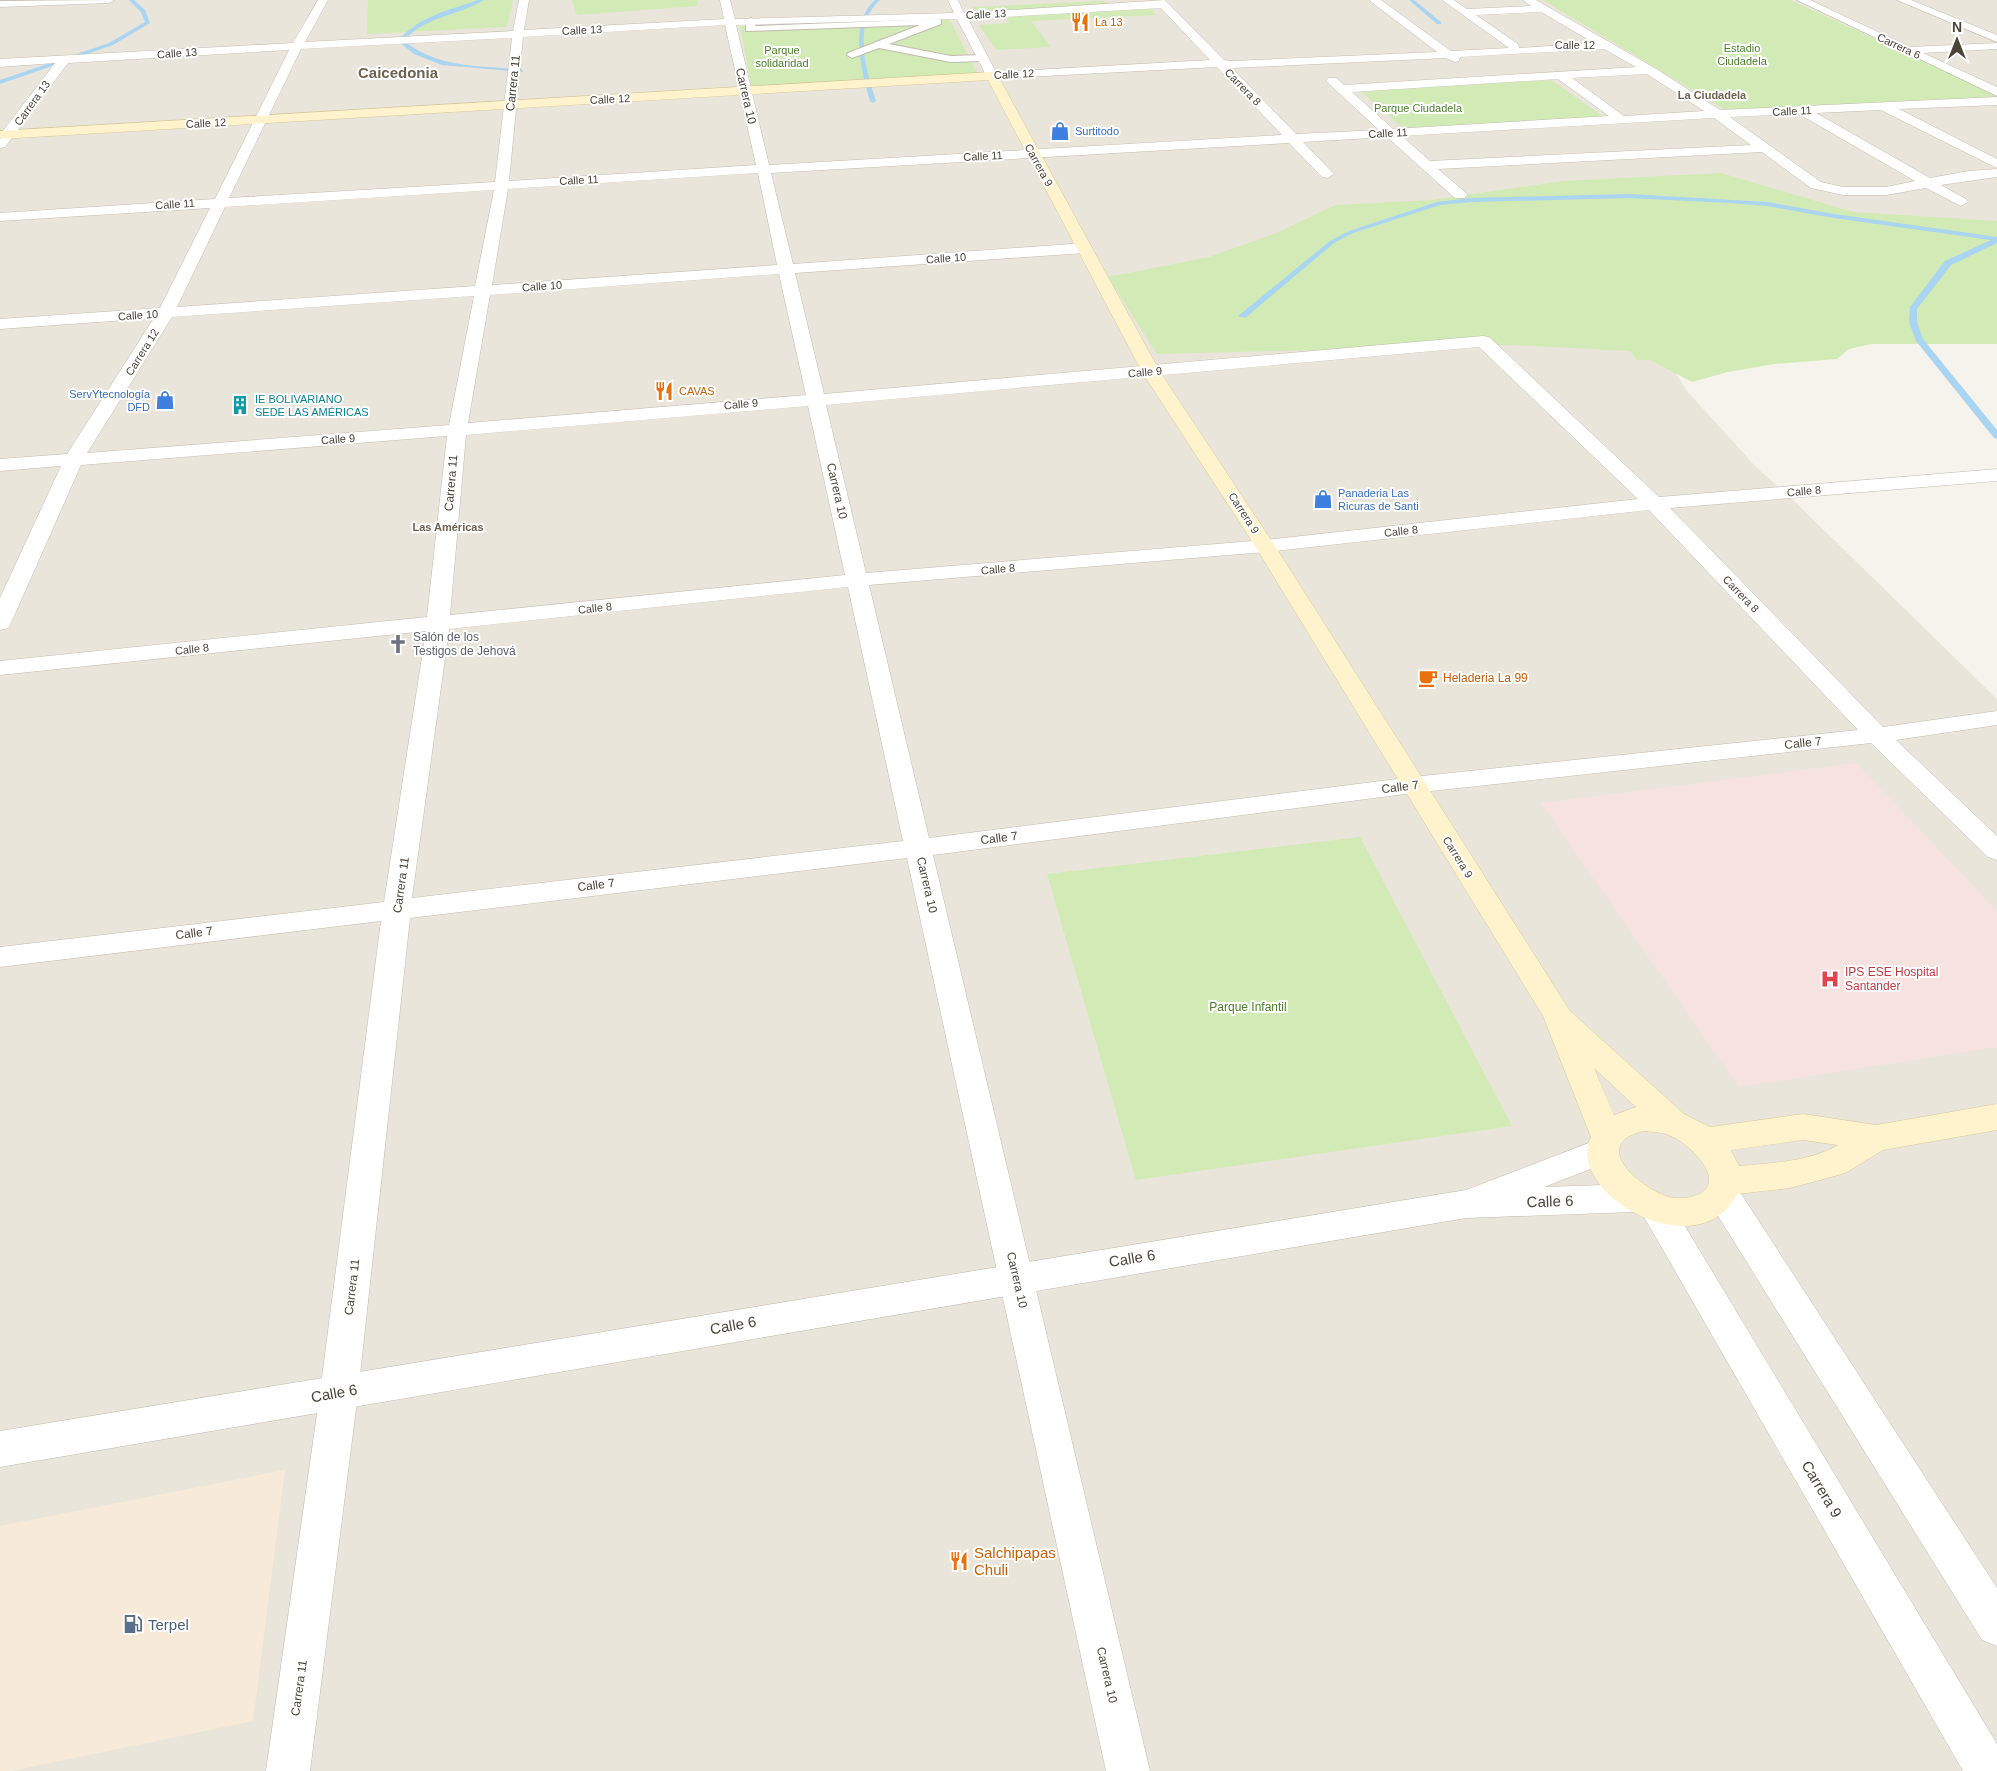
<svg xmlns="http://www.w3.org/2000/svg" width="1997" height="1771" font-family="Helvetica,sans-serif">
  <style>
    .residential { fill: #eae5da }
    .commercial { fill: #f7ead8 }
    .medical { fill: #f6e3e0 }
    .green { fill: #d2eab5 }
    .lines { fill: none; stroke-linecap: round; stroke-linejoin: round }
    .stream { fill: #a9d4f2; fill-rule: evenodd }
    .pedestrian-casing { stroke: #c2bbae; stroke-width: 2 }
    .minor-casing { stroke: #c2bbae; stroke-width: 1 }
    .tertiary-casing { stroke: #c2bbae; stroke-width: 1 }
    .secondary-casing { stroke: #d6c79b; stroke-width: 1 }
    .pedestrian { fill: #fff; fill-rule: evenodd }
    .minor { fill: #fff; fill-rule: evenodd }
    .tertiary { fill: #fff; fill-rule: evenodd }
    .secondary { fill: #fff3cd; fill-rule: evenodd }
    .labels { text-anchor: middle; dominant-baseline: central; stroke-width: 4; stroke-linejoin: round; paint-order: stroke }
    .far-street-label { font-size: 11px; fill: #4b4439; stroke: #fff }
    .far-food-label { font-size: 11px; fill: #c56008; stroke: #fff; text-anchor: start }
    .far-park-label { font-size: 11px; fill: #4a7f2a; stroke: #fff }
    .far-neighbourhood-label { font-size: 11px; font-weight: bold; fill: #6e6250; stroke: #fff }
    .far-shop-label { font-size: 11px; fill: #366cbe; stroke: #fff; text-anchor: start }
    .far-culture-label { font-size: 11px; fill: #0d838f; stroke: #fff; text-anchor: start }
    .street-label { font-size: 12px; fill: #4b4439; stroke: #fff }
    .worship-label { font-size: 12px; fill: #5b616d; stroke: #fff; text-anchor: start }
    .food-label { font-size: 12px; fill: #c56008; stroke: #fff; text-anchor: start }
    .health-label { font-size: 12px; fill: #be3a42; stroke: #fff; text-anchor: start }
    .park-label { font-size: 12px; fill: #4a7f2a; stroke: #fff }
    .far-district-label { font-size: 15px; font-weight: bold; fill: #6e6250; stroke: #fff }
    .near-street-label { font-size: 15px; fill: #4b4439; stroke: #fff }
    .near-food-label { font-size: 15px; fill: #c56008; stroke: #fff; text-anchor: start }
    .near-service-label { font-size: 15px; fill: #4e5e75; stroke: #fff; text-anchor: start }
  </style>
  <rect width="100%" height="100%" fill="#f6f3ec"/>
  <path class="residential" d="M0,0H1997V313L1670,364L1687,391L1756,467L1791,498L1997,699V1771H0Z"/>
  <path class="commercial" d="M285,1470L253,1721L11,1771H0V1526Z"/>
  <path class="medical" d="M1856,763L1997,911V1047L1739,1087L1541,803Z"/>
  <path class="green" d="M368,0H513L507,27L367,34Z
    M572,0H697L698,6L577,15Z
    M1543,0H1790L1997,94V97L1726,110Z
    M1104,1L1109,7L977,13L973,7Z
    M1151,9L1157,15L1031,21L1051,47L996,50L979,25L1010,23L1005,16Z
    M949,18L980,79L752,90L740,26Z
    M1551,80L1607,119L1405,130L1359,90Z
    M1721,173L1853,212L1997,221V344H1871L1849,349L1837,359L1774,364L1728,372L1692,382L1650,360H1637L1630,351L1513,345L1157,354L1108,277L1209,257L1279,232L1335,205L1432,200L1563,181Z
    M1360,837L1512,1126L1136,1180L1047,874Z"/>
  <g class="lines">
    <path class="stream" d="M129,0H134L145,10L150,23L113,45L0,84V80L109,43L145,22L141,12Z
      M478,0H484C459,16 424,16 404,41C438,68 479,66 521,69L523,72L442,65L414,54L398,41C417,17 450,10 478,0Z
      M875,0H880C852,24 866,71 876,101L873,103L870,101C862,73 848,23 875,0Z
      M1409,0H1414L1441,22V24H1437Z
      M1629,194L1767,202L1834,214L1997,237V243L1951,265L1917,309V322L1923,339L1997,430V439L1994,438L1916,341L1909,322L1910,307L1945,261L1991,240L1834,218L1767,206L1730,203L1629,198L1471,202L1440,205L1353,233L1334,243L1245,318L1238,316L1330,241L1349,231L1437,202L1471,198Z"/>
    <g class="pedestrian-casing">
      <path id="pedestrian" d="M751,18L756,21L755,26L938,19L941,20V24L889,44L951,56L982,55L987,58L982,61L951,62L879,48L852,58L847,55L848,53L920,25L746,31V21Z"/>
    </g>
    <g class="minor-casing">
      <path id="minor" d="M114,0L109,3L0,7V1Z
        M318,0H328L305,42L513,31L519,0H529L524,30L724,19L720,0H730L735,19L954,13L948,0H958L964,13L1165,0L1224,60L1232,61L1437,52L1369,0H1381L1451,51L1509,48L1442,0H1454L1467,9L1531,6L1523,0H1536L1653,67L1720,110L1997,97V105L1899,109L1997,159V168L1881,110L1816,113L1930,178L1969,171L1997,169V177L1941,185L1966,199L1968,202L1961,206L1926,188L1886,195H1843L1811,188L1762,152L1438,169L1465,192L1467,195L1465,198H1455L1387,137L1303,142L1334,174L1327,178L1322,177L1289,143L771,173L793,264L1085,243L1093,248L1085,253L795,273L824,394L1483,336L1489,337L1659,497L1997,469V481L1670,508L1883,727L1997,711V725L1896,740L1997,836V860L1988,857L1871,743L1413,793L933,855L1150,1771H1106L907,858L410,918L358,1393L310,1771H266L320,1393L381,921L0,967V947L384,902L426,631L0,675V661L427,617L447,436L81,465L11,623L8,628L0,630V598L61,466L0,471V459L67,454L154,318L0,329V319L160,308L210,208L0,221V213L215,199L289,50L68,63L5,147L0,148V135L55,63L0,67V59L293,43ZM1161,8L1210,60L996,72L968,19ZM1541,12L1594,43L1519,48L1518,44L1476,15ZM957,19L988,79L1217,67L1282,135L769,165L736,25ZM725,25L756,165L509,181L523,37ZM512,38L495,182L229,198L301,49ZM1604,49L1636,67L1344,85L1336,78H1328L1326,81L1379,130L1296,134L1232,68L1446,58L1455,62L1459,61L1460,57ZM1647,74L1704,111L1624,116L1572,78ZM1558,79L1609,116L1393,129L1352,92ZM1799,114L1915,181L1886,187H1843L1821,182L1730,117ZM1714,118L1751,145L1430,161L1402,136ZM758,173L777,265L492,285L508,189ZM494,190L475,286L177,307L225,207ZM779,274L806,395L468,423L490,295ZM474,296L449,425L87,453L172,317ZM1479,347L1638,499L1265,540L866,573L826,405ZM808,406L845,575L450,615L466,435ZM1649,510L1858,730L1413,777L929,838L869,585L1265,552ZM848,587L903,841L412,898L449,629Z
        M1797,0H1810L1910,47L1997,43V49L1923,53L1997,87V96Z
        M1897,0H1911L1997,35V42Z"/>
    </g>
    <g class="tertiary-casing">
      <path id="tertiary" d="M1602,1138L1614,1142L1618,1151L1614,1160L1544,1187L1634,1184L1646,1188L1650,1196L1656,1194L1668,1198L1997,1744V1771H1963L1640,1210L1634,1212L1466,1218L0,1467V1431L1466,1190Z
        M1722,1179L1734,1183L1997,1588V1646L1982,1640L1710,1203L1705,1193L1710,1183Z"/>
    </g>
    <g class="secondary-casing">
      <path id="secondary" d="M992,72L998,76L1160,372L1275,546L1570,1011L1684,1114L1710,1127L1803,1114L1876,1125L1997,1104V1130L1883,1150L1847,1172L1835,1176L1790,1188L1737,1194C1698,1271 1563,1192 1591,1137L1543,1016L1255,546L1142,372L988,80L0,139V131ZM1594,1068L1636,1107L1614,1115ZM1643,1131C1653,1132 1664,1132 1673,1137C1692,1146 1733,1186 1691,1197C1681,1199 1670,1199 1661,1194C1644,1187 1604,1158 1625,1139C1629,1135 1638,1133 1643,1131ZM1803,1140L1838,1145C1809,1162 1771,1163 1739,1166L1731,1150Z"/>
    </g>
    <use href="#pedestrian" class="pedestrian"/>
    <use href="#minor" class="minor"/>
    <use href="#tertiary" class="tertiary"/>
    <use href="#secondary" class="secondary"/>
  </g>
  <defs>
    <g id="restaurant-bare" transform="scale(1.5)"><path d="M-5-6h1v4h1v-4h1v4h1v-4h1v5L-1.5 .5V6h-2V.5L-5-1ZM5-6V6H3V1.5H1.5Q1.5-4 5-6Z" fill="#e8710a" stroke="#fff" stroke-width="2.5" paint-order="stroke"/></g>
    <g id="shop-bare" transform="scale(1.5)"><path d="M-5-2.5h2.3a2.7 3.5 0 0 1 5.4 0H5L5.5 6h-11ZM-1.5-2.5h3a1.5 2.3 0 0 0-3 0Z" fill="#3f7fe0" stroke="#fff" stroke-width="2.5" paint-order="stroke"/></g>
    <g id="building-bare" transform="scale(1.5)"><path d="M-4-6H4V6H1V3H-1V6H-4ZM-2.5-4.3h1.7v1.8h-1.7ZM.8-4.3h1.7v1.8H.8ZM-2.5-1h1.7V.8h-1.7ZM.8-1h1.7V.8H.8Z" fill="#0f9aa8" stroke="#fff" stroke-width="2.5" paint-order="stroke"/></g>
    <g id="church-bare" transform="scale(1.5)"><path d="M-1.2-6h2.4v3.5h3.3v2.4h-3.3V6h-2.4V-.1h-3.3v-2.4h3.3Z" fill="#6b7280" stroke="#fff" stroke-width="2.5" paint-order="stroke"/></g>
    <g id="cafe-bare" transform="scale(1.5)"><path d="M-5.5-4.5H6V0H3Q3 3.5 0 3.5H-2.5Q-5.5 3.5-5.5 0ZM3-3.2v2h1.7v-2ZM-6 4.5H4V6H-6Z" fill="#e8710a" stroke="#fff" stroke-width="2.5" paint-order="stroke"/></g>
    <g id="hospital-bare" transform="scale(1.5)"><path d="M-5-5h3v3.5h4V-5h3V5h-3V1.5h-4V5h-3Z" fill="#e0444e" stroke="#fff" stroke-width="2.5" paint-order="stroke"/></g>
    <g id="fuel-bare" transform="scale(1.5)"><path d="M-5.5-6h7V0h2V4h1.3V-2.5L3-4.5l.8-.8L6-3V5H2.5V1h-1V6h-7ZM-4.2-4.7v3.2H.2V-4.7Z" fill="#5c6f8a" stroke="#fff" stroke-width="2.5" paint-order="stroke"/></g>
  </defs>
  <g fill-rule="evenodd">
    <use href="#restaurant-bare" x="1080" y="22"/>
    <use href="#shop-bare" x="1060" y="131"/>
    <use href="#restaurant-bare" x="664" y="391"/>
    <use href="#shop-bare" x="165" y="400"/>
    <use href="#building-bare" x="240" y="405"/>
    <use href="#shop-bare" x="1323" y="499"/>
    <use href="#church-bare" x="398" y="644"/>
    <use href="#cafe-bare" x="1428" y="678"/>
    <use href="#hospital-bare" x="1830" y="979"/>
    <use href="#restaurant-bare" x="959" y="1561"/>
    <use href="#fuel-bare" x="133" y="1624"/>
  </g>
  <g class="labels">
    <g class="far-street-label">
      <text transform="translate(986 14) rotate(-3)">Calle 13</text>
      <text transform="translate(582 30) rotate(-3)">Calle 13</text>
      <text x="1575" y="45">Calle 12</text>
      <text transform="translate(1899 46) rotate(25)">Carrera 6</text>
      <text transform="translate(177 53) rotate(-4)">Calle 13</text>
      <text transform="translate(1014 74) rotate(-3)">Calle 12</text>
      <text transform="translate(1243 87) rotate(46)">Carrera 8</text>
      <text transform="translate(610 99) rotate(-3)">Calle 12</text>
      <text transform="translate(32 103) rotate(-54)">Carrera 13</text>
      <text transform="translate(1792 111) rotate(-3)">Calle 11</text>
      <text transform="translate(206 123) rotate(-3)">Calle 12</text>
      <text transform="translate(1388 133) rotate(-3)">Calle 11</text>
      <text transform="translate(983 156) rotate(-3)">Calle 11</text>
      <text transform="translate(1039 165) rotate(61)">Carrera 9</text>
      <text transform="translate(579 180) rotate(-3)">Calle 11</text>
      <text transform="translate(175 204) rotate(-4)">Calle 11</text>
      <text transform="translate(946 258) rotate(-4)">Calle 10</text>
      <text transform="translate(542 286) rotate(-4)">Calle 10</text>
      <text transform="translate(138 315) rotate(-4)">Calle 10</text>
      <text transform="translate(142 352) rotate(-58)">Carrera 12</text>
      <text transform="translate(1145 372) rotate(-5)">Calle 9</text>
      <text transform="translate(741 404) rotate(-5)">Calle 9</text>
      <text transform="translate(338 439) rotate(-4)">Calle 9</text>
      <text transform="translate(1804 491) rotate(-5)">Calle 8</text>
      <text transform="translate(1244 513) rotate(57)">Carrera 9</text>
      <text transform="translate(1401 531) rotate(-6)">Calle 8</text>
      <text transform="translate(998 569) rotate(-5)">Calle 8</text>
      <text transform="translate(1741 594) rotate(46)">Carrera 8</text>
      <text transform="translate(595 608) rotate(-6)">Calle 8</text>
      <text transform="translate(192 649) rotate(-6)">Calle 8</text>
      <text transform="translate(1458 857) rotate(58)">Carrera 9</text>
    </g>
    <g class="far-food-label">
      <text x="1095" y="22">La 13</text>
      <text x="679" y="391">CAVAS</text>
    </g>
    <g class="far-park-label">
      <text x="1742" y="48">Estadio<tspan x="1742" dy="13">Ciudadela</tspan></text>
      <text x="782" y="50">Parque<tspan x="782" dy="13">solidaridad</tspan></text>
      <text x="1418" y="108">Parque Ciudadela</text>
    </g>
    <g class="far-neighbourhood-label">
      <text x="1712" y="95">La Ciudadela</text>
      <text x="448" y="527">Las Américas</text>
    </g>
    <g class="far-shop-label">
      <text x="1075" y="131">Surtitodo</text>
      <text x="150" y="394" text-anchor="end">ServYtecnología<tspan x="150" dy="13">DFD</tspan></text>
      <text x="1338" y="493">Panaderia Las<tspan x="1338" dy="13">Ricuras de Santi</tspan></text>
    </g>
    <g class="far-culture-label">
      <text x="255" y="399">IE BOLIVARIANO<tspan x="255" dy="13">SEDE LAS AMÉRICAS</tspan></text>
    </g>
    <g class="street-label">
      <text transform="translate(513 83) rotate(-84)">Carrera 11</text>
      <text transform="translate(746 96) rotate(77)">Carrera 10</text>
      <text transform="translate(451 483) rotate(-85)">Carrera 11</text>
      <text transform="translate(837 491) rotate(77)">Carrera 10</text>
      <text transform="translate(1803 743) rotate(-6)">Calle 7</text>
      <text transform="translate(1400 787) rotate(-7)">Calle 7</text>
      <text transform="translate(999 838) rotate(-7)">Calle 7</text>
      <text transform="translate(401 885) rotate(-82)">Carrera 11</text>
      <text transform="translate(596 885) rotate(-7)">Calle 7</text>
      <text transform="translate(927 885) rotate(77)">Carrera 10</text>
      <text transform="translate(194 933) rotate(-7)">Calle 7</text>
      <text transform="translate(1017 1280) rotate(77)">Carrera 10</text>
      <text transform="translate(352 1287) rotate(-83)">Carrera 11</text>
      <text transform="translate(1107 1675) rotate(77)">Carrera 10</text>
      <text transform="translate(299 1688) rotate(-82)">Carrera 11</text>
    </g>
    <g class="worship-label">
      <text x="413" y="637">Salón de los<tspan x="413" dy="14">Testigos de Jehová</tspan></text>
    </g>
    <g class="food-label">
      <text x="1443" y="678">Heladeria La 99</text>
    </g>
    <g class="health-label">
      <text x="1845" y="972">IPS ESE Hospital<tspan x="1845" dy="14">Santander</tspan></text>
    </g>
    <g class="park-label">
      <text x="1248" y="1007">Parque Infantil</text>
    </g>
    <g class="far-district-label">
      <text x="398" y="72">Caicedonia</text>
    </g>
    <g class="near-street-label">
      <text transform="translate(1550 1201) rotate(-2)">Calle 6</text>
      <text transform="translate(1132 1258) rotate(-9)">Calle 6</text>
      <text transform="translate(733 1325) rotate(-10)">Calle 6</text>
      <text transform="translate(334 1393) rotate(-10)">Calle 6</text>
      <text transform="translate(1822 1489) rotate(59)">Carrera 9</text>
    </g>
    <g class="near-food-label">
      <text x="974" y="1552">Salchipapas<tspan x="974" dy="17">Chuli</tspan></text>
    </g>
    <g class="near-service-label">
      <text x="148" y="1624">Terpel</text>
    </g>
  </g>
  <g transform="translate(1957 40)" stroke="#ffffff" stroke-width="4" paint-order="stroke">
  <path d="M0-4L9 19L0 12L-9 19Z" fill="#4b4439"/>
  <text y="-8" font-size="14" font-weight="bold" text-anchor="middle" fill="#4b4439">N</text>
  </g>
</svg>
